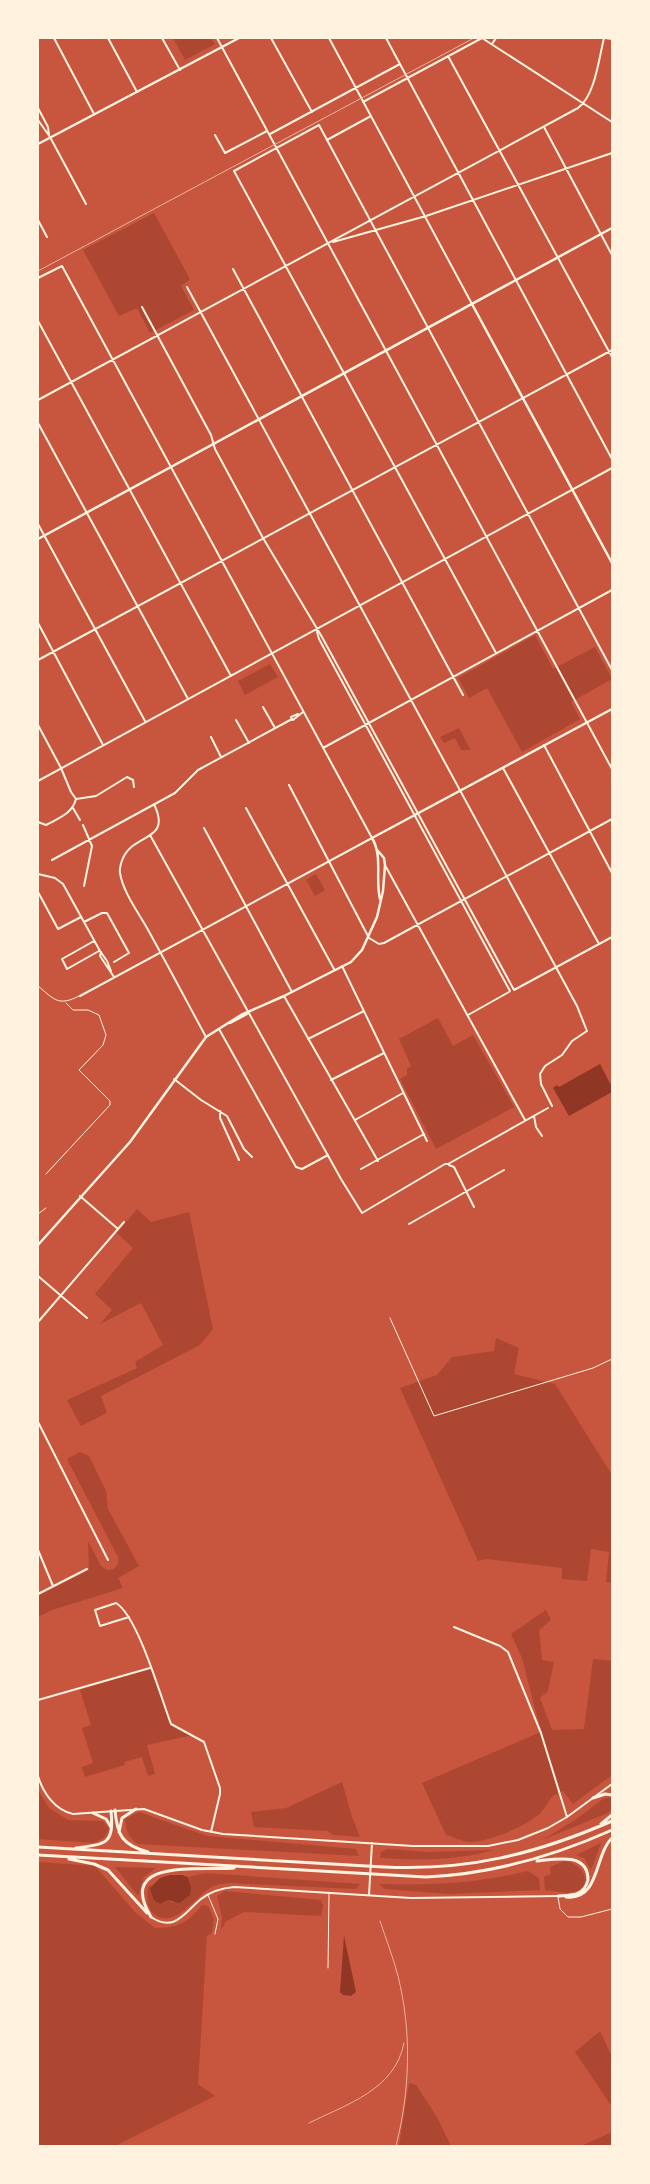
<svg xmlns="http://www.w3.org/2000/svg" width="650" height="2184" font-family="Rubik,sans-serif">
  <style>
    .green { fill: #ae4732 }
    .water { fill: #8f3625 }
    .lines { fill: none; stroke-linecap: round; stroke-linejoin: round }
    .service { stroke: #fff3e0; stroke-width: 1 }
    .minor { stroke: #fff3e0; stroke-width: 2 }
    .tertiary { stroke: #fff3e0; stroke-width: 2.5 }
    .secondary { stroke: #fff3e0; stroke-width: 2.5 }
    .trunk { stroke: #fff3e0; stroke-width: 3 }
    .rail { stroke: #e9b49f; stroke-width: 1 }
  </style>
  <rect width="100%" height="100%" fill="#c8553d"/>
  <path class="green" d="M173,38H210L215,44L185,60Z
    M154,213L190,279L181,286L194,310L150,333L137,308L119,316L83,250Z
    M535,635L553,669L595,647L612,679L571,702L580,719L522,752L487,688L469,698L458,678Z
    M270,664L278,677L245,695L238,681Z
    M459,728L470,749V750H461L455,738L444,743L440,737Z
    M316,874L325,890L315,896L306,880Z
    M438,1018L453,1046L473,1035L514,1107L436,1149L400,1079L407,1075V1069L411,1066L399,1039Z
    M137,1209L151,1222L189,1212L213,1329L200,1345L101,1396L107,1413L81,1426L67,1400L137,1368L135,1362L163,1345L141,1303L100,1324L112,1310L95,1294L133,1248L117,1233Z
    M496,1338L519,1348L514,1374L555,1384L612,1475V1583L606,1582L609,1552L591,1549L587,1581L562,1579V1568L486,1559L478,1561L400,1388L437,1375L452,1357L494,1351Z
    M80,1452L89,1456L106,1491L108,1509L139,1566L118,1578L123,1588L52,1610L38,1617V1596L89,1570L88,1541L101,1566L107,1570L114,1569L118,1564V1557L67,1459Z
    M546,1610L551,1620L539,1630L542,1660L554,1662L548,1691L540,1698L552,1730L584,1729L593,1659L612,1661V1775L573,1804L563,1791C546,1798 552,1800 542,1811C531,1825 486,1843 468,1842C461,1841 453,1837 446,1835L422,1783L541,1732L522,1658L511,1634Z
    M150,1668L171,1724L193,1735L147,1745L155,1774L148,1776L142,1757L124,1762L125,1765L85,1777L82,1767L93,1763L82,1728L91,1725L80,1690Z
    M342,1782L352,1817L360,1837L333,1835L328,1831L254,1827L251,1812L286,1808Z
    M38,1790L49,1808L68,1820L103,1821L109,1829L104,1838L93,1843L38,1839Z
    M610,1797L612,1798V1808L608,1813L542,1840L575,1820L603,1799Z
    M139,1812L207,1836L356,1849L359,1856L138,1844C128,1837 126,1831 125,1819Z
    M601,1843L591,1870L584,1858L576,1855Z
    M387,1849L429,1852L493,1850C457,1861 418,1860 380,1858L381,1852Z
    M564,1861C586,1864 593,1887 574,1892C566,1894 554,1891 545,1890L544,1877L551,1874L550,1867Z
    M38,1862L95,1866L135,1912L155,1928C180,1927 186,1924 202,1905L208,1906L214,1919L212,1933L207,1936L198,2084L215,2096L115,2146L38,2145Z
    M115,1867L156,1868L144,1877L138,1896Z
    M528,1871L539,1878L540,1890L449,1894L385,1889L379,1884C433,1885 474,1884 528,1871Z
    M205,1873L360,1884L356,1889L230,1883C225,1884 219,1884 214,1886C197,1893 176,1930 155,1915C146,1908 147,1897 148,1887L152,1885L150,1888L162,1903L168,1900L173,1903L190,1881L188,1877Z
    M225,1891L321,1900L323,1906L321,1916L244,1912L225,1922L224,1926L221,1928L222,1917L217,1896Z
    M600,2031L612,2057V2107L575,2052Z
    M409,2083L416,2085L437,2117L451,2146H399Z
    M612,2132V2146H581Z"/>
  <path class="water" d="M600,1064L612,1087V1092L569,1116L553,1088L557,1085L559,1087Z
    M170,1875H182L188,1877L191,1888L190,1895L179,1903L168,1900L160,1904L154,1900L150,1888L160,1878Z
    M344,1936L356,1992L351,1996L343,1995L340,1992Z"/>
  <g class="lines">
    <path class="service" d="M38,986C54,999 58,1007 79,996
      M46,1174L110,1105V1101L79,1070L103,1045L106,1035L99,1015L88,1010H73L66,1003
      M38,1214L46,1208
      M390,1318L434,1416L593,1368L612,1359
      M208,1895L218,1919L215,1934
      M558,1897L560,1909L568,1917H581L612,1909
      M328,1968L329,1894"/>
    <path class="minor" d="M54,38L94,114
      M108,38L137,92
      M162,38L180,70
      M217,38L612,769
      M271,38L312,112
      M329,38L472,304
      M386,38L612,459
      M605,38L612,39
      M492,44L496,38
      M448,56L612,357
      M363,102L482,38L612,122
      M38,108L48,127L49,135
      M38,120L50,137L86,204
      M544,127L612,255
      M270,134L400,64
      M215,135L225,153L267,131
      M327,140L371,116
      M38,220L47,237
      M333,242L426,216L612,153
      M233,269L463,695
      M38,278L62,266L372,838L80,996
      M187,287L577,1006L587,1031L572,1041L562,1055L545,1066L540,1074L541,1084L552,1106
      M142,307L211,435L215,449L263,538L322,637L514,990
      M38,321L231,676
      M38,400L578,108C595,96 599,58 604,38
      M38,423L188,699
      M38,524L145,721
      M38,623L103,745
      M317,632L319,639L510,991
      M496,653L234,171L319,125L612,670
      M38,660L612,350
      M263,707L275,728
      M292,719L291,717L298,714
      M236,720L249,743
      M38,725L61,768L71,792L76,799L96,796L127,777L133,780L134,787
      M211,737L221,757
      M544,745L612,873
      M323,748L612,590
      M503,768L599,944
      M38,781L612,468
      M289,785L369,938L379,944L384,943L612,819
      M154,804C172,842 135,832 123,858C121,863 119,868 120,873C123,892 138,912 147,928C167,964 186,1000 206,1037
      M73,808L80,820
      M246,808L334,969
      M38,822L46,825C59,818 72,814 76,799
      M83,825L92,846L84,886
      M204,828L292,992
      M150,835L341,1179L362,1213L445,1164H448L548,1108
      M52,860L175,793L198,770L292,719L293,720L303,712
      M386,867L525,1120
      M38,874L55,878L63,884L100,951L107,961L111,971
      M38,892L58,929L81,917
      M84,922L102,913H107L129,953L114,962
      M94,941L62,959L67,969L99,951
      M101,952L100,956L114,977
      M342,966L427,1141
      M514,990L612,937
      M284,996L378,1161
      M468,1015L509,992
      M219,1029L296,1167L302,1169L328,1155
      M308,1039L364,1011
      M174,1079L201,1100L227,1116L244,1149L252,1157
      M331,1080L384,1053
      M220,1111V1118L239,1160
      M534,1116L536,1127L542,1136
      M355,1120L403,1093
      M449,1165L454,1167L474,1207
      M361,1169L424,1134
      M80,1196L118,1229
      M409,1224L504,1170
      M38,1276L87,1318
      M38,1322L124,1222
      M38,1422L108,1560
      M38,1550L53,1586
      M38,1594L87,1569
      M129,1617L100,1626L95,1610L116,1603C138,1616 161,1698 171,1724L204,1742L220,1788V1794L211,1832
      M454,1627L500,1646L508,1652L541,1733L567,1817
      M38,1700L150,1668
      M38,1776C43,1793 55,1810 73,1814L144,1809L202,1830L223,1834L413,1846H488L518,1840L548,1828L567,1817L612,1784
      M369,1895L372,1843
      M151,1917C175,1933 185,1912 201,1899C210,1892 222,1888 234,1887L411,1898L558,1896"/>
    <path class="tertiary" d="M38,144L239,38
      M472,304L612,563
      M380,899C375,879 383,856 372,838L612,709
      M230,1023L247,1014
      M38,1245L130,1142L206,1037L241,1015L284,996L351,962L362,950L377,917L383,891L385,865L384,858L378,851"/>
    <path class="secondary" d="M38,539L612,228"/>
    <path class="trunk" d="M593,1798L605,1794L612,1795
      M115,1810C117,1835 122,1845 148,1852
      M93,1813L106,1819L111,1827
      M601,1824L612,1815
      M119,1832L122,1818L136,1809
      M38,1847L384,1867C468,1871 536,1854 612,1821
      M76,1848C107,1844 114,1844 111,1811
      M38,1855L426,1877C492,1874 552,1857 612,1830
      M69,1859L94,1864L108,1870L147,1913
      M537,1861C556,1859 588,1852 588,1880C584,1896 572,1895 558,1896
      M566,1897C600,1901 594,1855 612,1838
      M151,1917C115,1857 202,1871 234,1868"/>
    <path class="rail" d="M38,271L474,38
      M380,1921C386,1939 393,1957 398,1976C412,2032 410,2091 396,2146
      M309,2123C347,2104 395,2090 404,2043"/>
  </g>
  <rect width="650" height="2184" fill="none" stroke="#fff3e0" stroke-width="78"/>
</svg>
